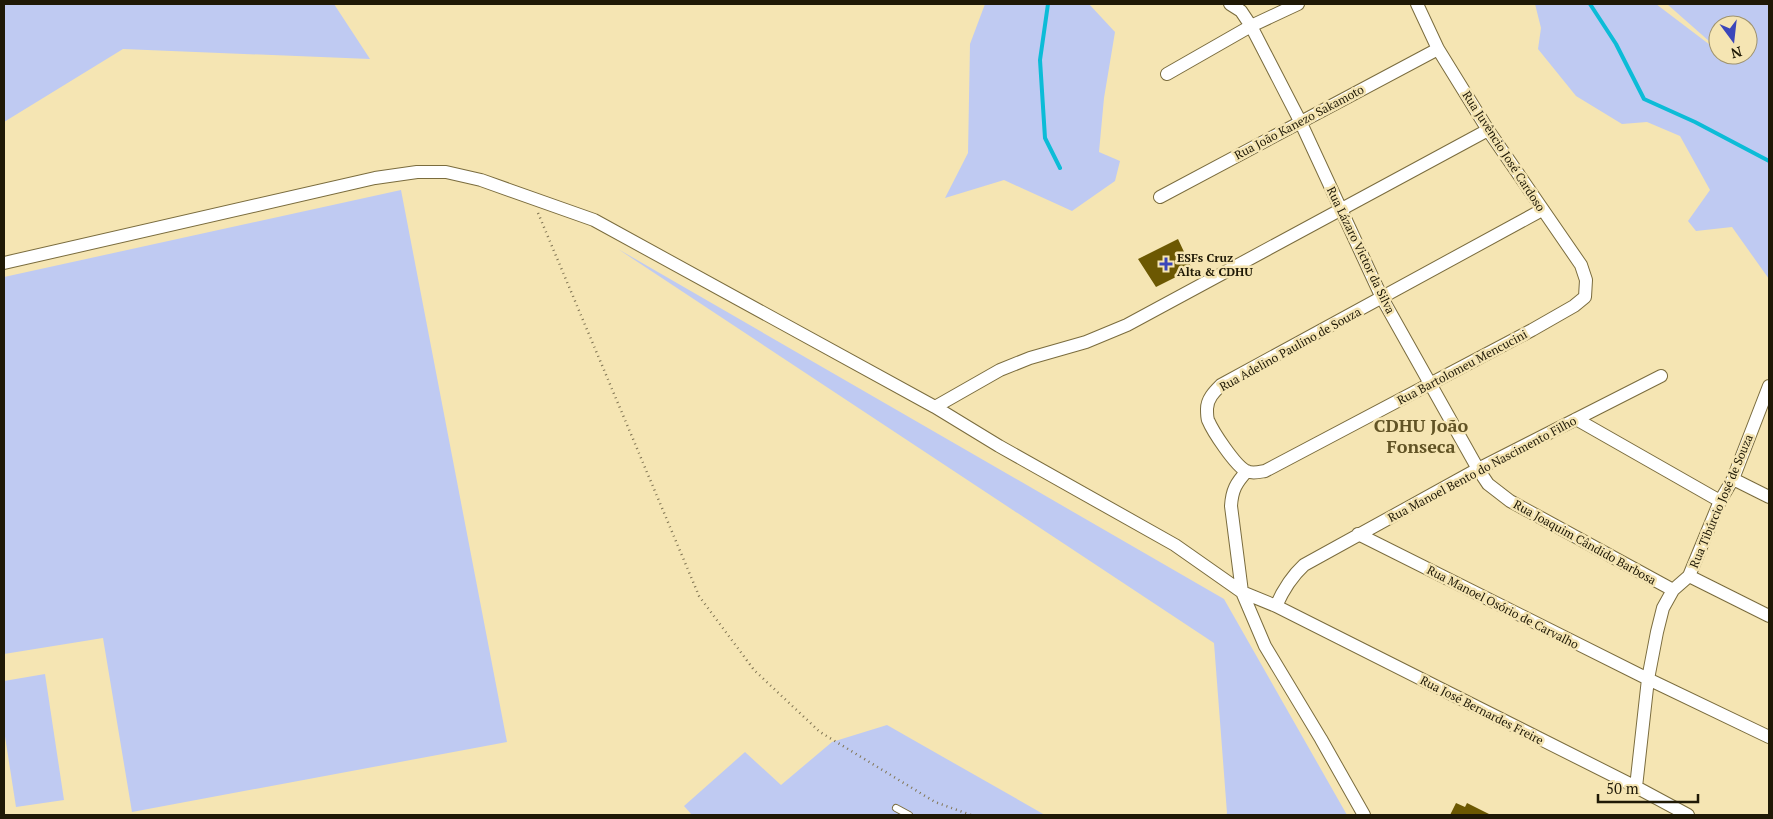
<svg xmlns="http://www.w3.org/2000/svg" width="1773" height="819" font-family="'PT Serif',serif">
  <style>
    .green { fill: #bfcaf2 }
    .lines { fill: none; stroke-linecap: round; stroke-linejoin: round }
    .stream { stroke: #0cbcd7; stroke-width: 4 }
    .building { fill: #6c5802 }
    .service-casing { stroke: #7a6c3e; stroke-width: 8 }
    .minor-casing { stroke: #7a6c3e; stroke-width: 14 }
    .path { stroke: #807554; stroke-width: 2.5; stroke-dasharray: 1 4; stroke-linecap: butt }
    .service { stroke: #fff; stroke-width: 6 }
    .minor { stroke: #fff; stroke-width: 12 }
    .poi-dot { fill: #3b46ba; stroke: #f5e5b3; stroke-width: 2 }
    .labels { text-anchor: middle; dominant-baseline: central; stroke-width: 5; stroke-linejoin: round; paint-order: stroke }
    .street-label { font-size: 12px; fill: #1f1906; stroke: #f5e5b3 }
    .poi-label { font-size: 12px; font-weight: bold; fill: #1f1906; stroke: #f5e5b3; text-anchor: start }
    .district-label { font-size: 18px; font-weight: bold; fill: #615325; stroke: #f5e5b3 }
  </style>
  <rect width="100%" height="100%" fill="#f5e5b3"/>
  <path class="green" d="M4,4H334L370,59L123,49L4,122Z
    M985,4H1089L1115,32L1104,98L1099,152L1120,161L1115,181L1072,211L1004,180L945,198L968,153L970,44Z
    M1535,4H1656L1718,51V55H1723L1733,63L1725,55H1748V25H1718V49L1667,4H1769V279L1732,227L1696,231L1688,221L1710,190L1680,136L1647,122L1622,124L1576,96L1538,49L1541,28Z
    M401,190L507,742L132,812L103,638L4,654V277Z
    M618,249L1224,599L1347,815H1226L1227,813L1214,643Z
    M45,674L64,800L16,807L4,730V681Z
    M887,725L1045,815H692L684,806L745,752L781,785L832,742Z"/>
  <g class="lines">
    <path class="stream" d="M1048,4L1040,60L1045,138L1060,168
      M1590,4L1616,44L1644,99L1695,122L1769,161"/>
  </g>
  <path class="building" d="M1178,239L1192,269L1156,287L1138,259Z
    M1456,803L1465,807L1467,803L1491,815H1450Z"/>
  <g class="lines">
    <g class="service-casing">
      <path id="service" d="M896,808L909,815"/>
    </g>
    <g class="minor-casing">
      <path id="minor" d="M1230,4L1241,11L1251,26L1300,121L1382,298L1478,469L1488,484L1510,501L1673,590
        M1417,4L1438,49L1488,130L1581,265L1586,280L1585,297L1574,306L1532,330L1265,471C1259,472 1252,474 1246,471C1235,465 1213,432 1208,420C1207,417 1207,412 1207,409C1207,399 1214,392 1221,385L1542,210
        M1167,74L1251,26L1298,4
        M1160,197L1438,49
        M4,263L375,178L417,172H446L481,180L594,220L935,407L999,446L1175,545L1242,592L1276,606L1636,787L1688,815
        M935,407L1000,370L1030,358L1086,342L1127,325L1488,130
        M1576,419L1720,501
        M1247,471C1236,483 1232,490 1231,506L1242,592L1265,646L1321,739L1364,815
        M1733,479L1769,497
        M1358,534L1648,679L1769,737
        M1689,576L1769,616
        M1276,606C1283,590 1291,577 1304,565L1478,469L1661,376
        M1636,787L1648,679L1657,632L1663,608L1673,590L1689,576L1720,501L1733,479L1769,386"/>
    </g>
    <path class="path" d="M538,213L699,596L754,670L820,732L935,802L971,815"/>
    <use href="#service" class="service"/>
    <use href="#minor" class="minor"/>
  </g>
  <path class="poi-dot" d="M1163.5 256.5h5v5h5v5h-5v5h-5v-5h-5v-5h5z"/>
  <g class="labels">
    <g class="street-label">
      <text transform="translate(1299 122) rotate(-28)">Rua João Kanezo Sakamoto</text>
      <text transform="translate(1504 151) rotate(57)">Rua Juvêncio José Cardoso</text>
      <text transform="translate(1361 250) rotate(64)">Rua Lázaro Victor da Silva</text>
      <text transform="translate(1290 349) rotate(-29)">Rua Adelino Paulino de Souza</text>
      <text transform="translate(1462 367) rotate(-28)">Rua Bartolomeu Mencucini</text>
      <text transform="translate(1482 469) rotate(-28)">Rua Manoel Bento do Nascimento Filho</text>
      <text transform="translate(1721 501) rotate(-67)">Rua Tibúrcio José de Souza</text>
      <text transform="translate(1585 542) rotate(29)">Rua Joaquim Cândido Barbosa</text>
      <text transform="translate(1503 607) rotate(27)">Rua Manoel Osório de Carvalho</text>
      <text transform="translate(1482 710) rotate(27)">Rua José Bernardes Freire</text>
    </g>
    <g class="poi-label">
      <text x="1177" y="257">ESFs Cruz<tspan x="1177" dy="14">Alta &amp; CDHU</tspan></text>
    </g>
    <g class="district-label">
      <text x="1421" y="425">CDHU João<tspan x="1421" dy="21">Fonseca</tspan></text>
    </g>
  </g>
  <rect width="1773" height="819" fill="none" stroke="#1f1906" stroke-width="10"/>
  <g transform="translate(1733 40) rotate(165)"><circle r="24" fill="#f5e5b3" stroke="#9f936e"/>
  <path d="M0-4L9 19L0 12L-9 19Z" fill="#3b46ba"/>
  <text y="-8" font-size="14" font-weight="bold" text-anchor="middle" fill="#1f1906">N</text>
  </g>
  <path d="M1598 794v8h100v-8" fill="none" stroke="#1f1906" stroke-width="2.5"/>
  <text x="1606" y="794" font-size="15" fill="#1f1906" stroke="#f5e5b3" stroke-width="4" paint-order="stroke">50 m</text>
</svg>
